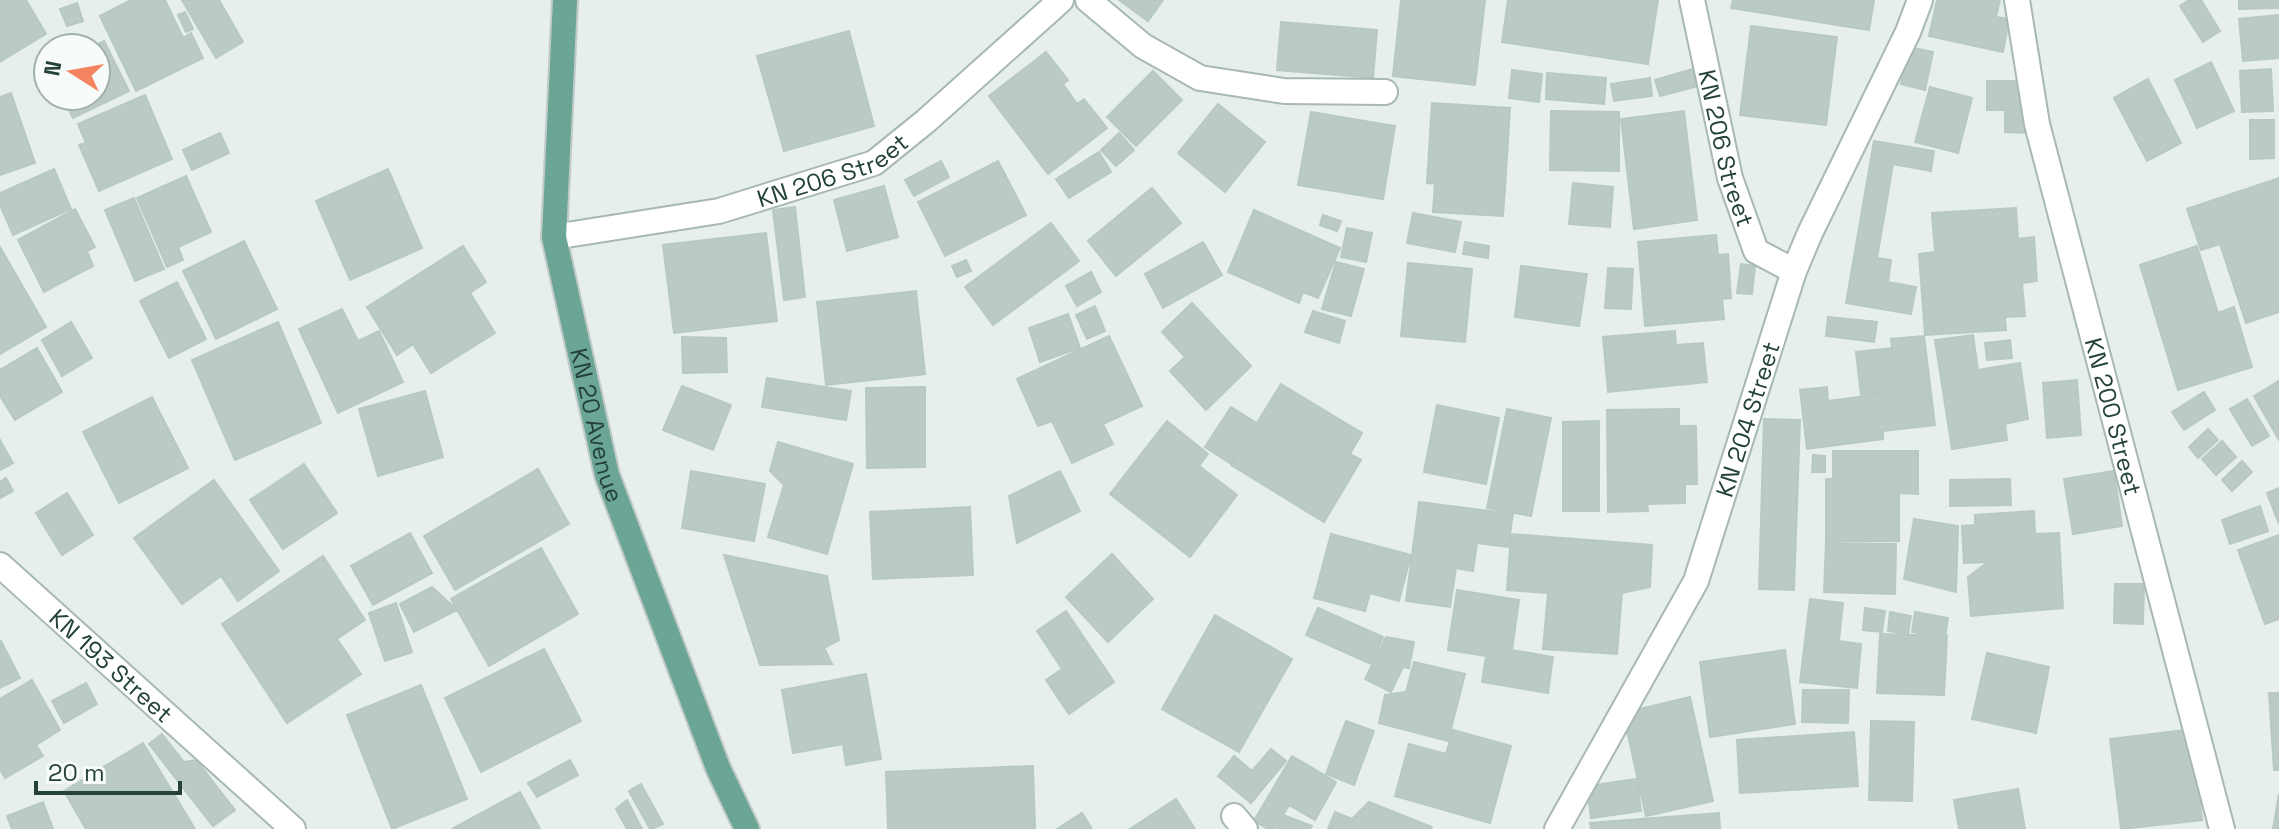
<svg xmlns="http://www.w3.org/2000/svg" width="2279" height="829" font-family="'Space Grotesk',sans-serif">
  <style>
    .building { fill: #bbcac4; stroke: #b8c9c2; stroke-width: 2 }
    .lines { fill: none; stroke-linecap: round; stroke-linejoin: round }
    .minor-casing { stroke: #a8b8b2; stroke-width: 28 }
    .major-casing { stroke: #c2cac8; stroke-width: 28 }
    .minor { stroke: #fff; stroke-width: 24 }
    .major { stroke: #6aa596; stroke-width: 24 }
    .labels { text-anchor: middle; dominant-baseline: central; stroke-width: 8; stroke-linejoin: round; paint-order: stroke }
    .street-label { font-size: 24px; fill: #24423a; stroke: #f7fbf9 }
  </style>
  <rect width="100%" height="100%" fill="#e6efeb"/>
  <path class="building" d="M0,0H26L46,34L1,61Z
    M131,0H165L183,38L191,33L203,58L136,91L100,16Z
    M182,0H219L243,42L216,58Z
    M1119,0H1163L1148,21Z
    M1401,0H1485L1475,85L1393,76Z
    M1508,0H1658L1648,64L1502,42Z
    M1733,0H1874L1869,30L1731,8Z
    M1937,0H2000L1996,17L2009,19L2003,52L1929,36Z
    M2189,0H2201L2220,31L2203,42L2180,6Z
    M2239,0H2279V8L2239,9Z
    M77,3L83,21L67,26L60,9Z
    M185,12L193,29L186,32L178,15Z
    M2279,15V58L2243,61L2239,19Z
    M1281,22L1377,30L1373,78L1277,70Z
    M1751,26L1837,37L1826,125L1740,115Z
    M849,31L874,126L784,151L757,56Z
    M104,41L129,91L73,118L62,96H96V48H90Z
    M1909,47L1933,52L1925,90L1901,84Z
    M1046,52L1068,80L1063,84L1077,104L1084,99L1107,128L1048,174L989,96Z
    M2211,62L2234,111L2197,128L2175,80Z
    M1693,69L1698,86L1660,96L1655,80Z
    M2271,69L2273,111L2242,112L2240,71Z
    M1512,70L1542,74L1539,102L1509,98Z
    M1153,71L1182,100L1136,146L1107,117Z
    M1547,73L1606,78L1604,104L1546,99Z
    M1650,78L1652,96L1614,101L1611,84Z
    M2148,79L2181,143L2147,161L2114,98Z
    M1987,81H2027V133L2005,132V110H1987Z
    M1930,87L1972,98L1958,153L1915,142Z
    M11,93L35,163L0,175V97Z
    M145,95L172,159L99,191L79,145L86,143L78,124Z
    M1432,103L1510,108L1505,188L1427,183Z
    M1218,104L1265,142L1225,192L1178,153Z
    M1551,111L1619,112V171L1550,170Z
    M1684,111L1697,220L1634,229L1621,119Z
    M1311,112L1395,126L1383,199L1298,185Z
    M2250,120H2274V158L2250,159Z
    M220,133L229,153L192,170L183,150Z
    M1119,133L1134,150L1116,166L1101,150Z
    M1874,141L1934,151L1931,171L1893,164L1877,258L1891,260L1888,282L1916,287L1911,314L1846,303Z
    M1099,152L1111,172L1069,198L1056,179Z
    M941,161L949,177L914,196L905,180Z
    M998,161L1026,215L945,256L918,202Z
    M54,169L71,209L13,235L0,205V193Z
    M388,169L422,248L350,280L316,201Z
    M186,176L211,232L178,247L183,260L167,267L137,198Z
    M2279,178V312L2246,323L2220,244L2201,250L2187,209Z
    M1435,183L1505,188L1503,216L1433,212Z
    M1573,183L1613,187L1610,227L1569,224Z
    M884,186L898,237L847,251L834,200Z
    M1152,188L1181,223L1116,276L1088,241Z
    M134,198L164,269L135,281L105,210Z
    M795,207L805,297L784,300L773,210Z
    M2016,208L2018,239L2034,237L2037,281L2022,283L2025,316L2005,317L2006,330L1925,335L1919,254L1935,252L1932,213Z
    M75,209L95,247L87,251L93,266L44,292L18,240Z
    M1254,210L1340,248L1318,298L1303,292L1299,303L1228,272Z
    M1413,213L1461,222L1455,252L1407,243Z
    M1323,215L1341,221L1337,231L1320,225Z
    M1051,223L1079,261L993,325L965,287Z
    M1347,228L1372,233L1366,262L1341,257Z
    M766,233L777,321L674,333L663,245Z
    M1716,235L1718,255L1728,254L1731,298L1722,299L1724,319L1645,326L1638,242Z
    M244,241L277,309L216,339L183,271Z
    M1203,242L1222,275L1163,308L1145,274Z
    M1465,242L1489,246L1488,258L1463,254Z
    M463,246L486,282L470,293L495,333L431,373L413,344L397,355L367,307Z
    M2197,246L2218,313L2234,307L2252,367L2178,390L2140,265Z
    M0,247L46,327L0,354Z
    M966,260L971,271L957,277L952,266Z
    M1336,262L1364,269L1351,316L1322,309Z
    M1408,263L1472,269L1465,342L1401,336Z
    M1741,264L1755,266L1752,294L1737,293Z
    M1521,266L1587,274L1579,326L1515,317Z
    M1608,268L1633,269L1631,309L1605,308Z
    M1091,272L1101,292L1077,306L1066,286Z
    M177,282L206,339L169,358L140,301Z
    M916,291L925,374L826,385L817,302Z
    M1192,303L1251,366L1206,410L1170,371L1185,357L1162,332Z
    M1095,306L1105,331L1087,339L1076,315Z
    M342,309L358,341L379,331L403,382L338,413L299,329Z
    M1313,311L1345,321L1339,343L1305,332Z
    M1068,314L1080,348L1040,362L1029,328Z
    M1828,317L1877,322L1874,342L1826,336Z
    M71,322L92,358L62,376L42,340Z
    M278,322L321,423L235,460L192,360Z
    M1675,331L1676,345L1703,343L1707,382L1608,392L1603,337Z
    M1973,335L1978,370L2020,363L2028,419L2005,424L2007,440L1952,449L1935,340Z
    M1109,336L1142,406L1103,424L1113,444L1072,463L1052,421L1038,426L1017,379Z
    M1924,336L1935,425L1883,431V439L1807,449L1800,390L1827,387L1828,401L1897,392L1891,339Z
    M682,337L726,338L727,372L683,373Z
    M2010,340L2012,358L1987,360L1985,343Z
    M37,348L62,392L15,420L0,396V370Z
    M1892,348L1897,390L1861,395L1856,352Z
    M767,378L851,391L846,420L762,407Z
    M2077,380L2081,435L2047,438L2043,383Z
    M2279,381V440L2254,396Z
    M1281,384L1362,433L1350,454L1361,460L1324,522L1231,465Z
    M682,386L731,405L713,450L663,430Z
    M925,387V467L867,468L866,388Z
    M425,391L443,457L378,476L359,409Z
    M2204,392L2215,410L2184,430L2172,412Z
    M152,397L188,468L119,503L83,432Z
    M2247,399L2269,436L2252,446L2230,409Z
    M1437,405L1499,418L1486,484L1424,472Z
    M1231,407L1255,422L1230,463L1205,447Z
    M1507,409L1551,418L1531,516L1487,508Z
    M1679,409V426H1696L1697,484H1685V503L1647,504L1648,511L1608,512L1607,410Z
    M1764,419L1800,420L1794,590L1759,589Z
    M1167,421L1208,454L1199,466L1237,495L1190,557L1110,494Z
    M1599,421V511H1563V422Z
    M2208,429L2218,440L2198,458L2189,447Z
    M0,440L13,463L0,470Z
    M2222,441L2236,457L2216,475L2202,459Z
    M778,442L853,464L827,554L768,537L784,485L770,471Z
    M1833,451H1918V494L1899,493V541H1826V479H1833Z
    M1813,455L1825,456V472H1812Z
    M2242,461L2252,472L2232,491L2222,480Z
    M304,464L337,513L283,549L250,500Z
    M538,469L569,524L455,590L424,536Z
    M691,471L765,484L754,541L682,528Z
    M1060,471L1080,511L1017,543L1009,496Z
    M2114,471L2122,526L2073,534L2064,479Z
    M6,478L13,491L0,498V482Z
    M2010,479L2011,505L1950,506V480Z
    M214,480L279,571L238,601L221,576L182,604L134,538Z
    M2279,488V524L2267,493Z
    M67,493L93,535L62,555L36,513Z
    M1419,502L1513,514L1508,547L1477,543L1473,571L1456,568L1450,607L1406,601Z
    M2260,506L2268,531L2230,544L2222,520Z
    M970,507L973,575L873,579L870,512Z
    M2034,511L2035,534L2059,533L2063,608L1971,616L1968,577L1988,562L1964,563L1962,526L1975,525V515Z
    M1914,519L1958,526L1956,592L1904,579Z
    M410,533L432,573L373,605L351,566Z
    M1331,534L1411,555L1399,601L1370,593L1365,611L1314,598Z
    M1511,534L1652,545L1650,587L1622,593L1617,654L1543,649L1548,593L1507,590Z
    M2279,535V619L2265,624L2238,550Z
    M1826,543L1896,544L1895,594L1824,592Z
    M541,548L578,614L489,666L451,599Z
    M1112,554L1153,599L1108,642L1066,597Z
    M724,555L827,576L839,640L824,648L832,664L760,665Z
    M323,556L365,620L337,639L361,674L287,723L222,624Z
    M2115,584H2144L2143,624L2114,623Z
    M432,587L457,610L414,632L400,604Z
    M1457,590L1519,600L1512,650L1553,657L1548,693L1482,682L1486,656L1448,650Z
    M1810,599L1843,603L1839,641L1861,644L1857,688L1800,682Z
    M396,603L412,652L385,661L369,613Z
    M1318,608L1383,637L1371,664L1306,635Z
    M1865,608L1885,611L1882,632L1863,630Z
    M1066,611L1114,682L1069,714L1046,680L1062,669L1037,631Z
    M1890,612L1911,616L1908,634L1888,631Z
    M1915,612L1948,618L1945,638L1912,632Z
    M1215,615L1292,659L1239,752L1162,709Z
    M1880,634L1947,636L1944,695L1877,693Z
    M1386,637L1414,642L1409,668L1403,667L1391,692L1365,679Z
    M1,641L20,678L0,688V642Z
    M544,649L581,721L481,772L445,698Z
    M1785,650L1795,724L1710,737L1700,662Z
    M1987,653L2049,667L2036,733L1972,719Z
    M1414,662L1465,674L1448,741L1379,723L1385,695L1406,692Z
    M866,674L881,759L846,765L843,744L793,753L782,690Z
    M32,680L60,730L36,745L43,756L5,778L0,769V699Z
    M86,683L97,704L64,723L52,701Z
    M421,685L467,799L392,829L347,715Z
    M1803,690H1849L1848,723L1802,722Z
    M2269,693H2279V770H2274Z
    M1690,697L1713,801L1646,816L1623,713Z
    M1346,721L1374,731L1354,785L1326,774Z
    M1871,721L1914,722L1912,801L1869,800Z
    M2192,729L2202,820L2121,829L2110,739Z
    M1453,730L1511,746L1490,823L1395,796L1409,744L1446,754Z
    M1854,732L1858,786L1740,793L1737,740Z
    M162,734L184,762L196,760L235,810L213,826L149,744Z
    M143,743L195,829H86L64,791Z
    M1271,749L1286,761L1251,803L1218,776L1234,756L1252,771Z
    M1292,756L1336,782L1315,820L1289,805L1275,829H1268L1254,821Z
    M570,760L578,775L537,797L528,783Z
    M1033,766L1035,829H888L886,772Z
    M1637,779L1641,811L1591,818L1587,786Z
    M641,784L663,824L652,829H650L629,791Z
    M2018,789L2025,829H1959L1954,800Z
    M520,792L540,829H452Z
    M2279,794V829H2273Z
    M1176,799L1195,829H1130Z
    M627,800L642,829H627L616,809Z
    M43,802L53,829H12L7,816Z
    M1369,802L1432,827L1431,829H1328L1335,812L1352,819Z
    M1082,813L1092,829H1057Z
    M1719,813L1720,829H1591L1590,823Z
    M1283,815L1312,826L1310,829H1278Z"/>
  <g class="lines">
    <g class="minor-casing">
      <g id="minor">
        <path d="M1088,0L1143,46L1200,78L1284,91L1385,92"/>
        <path id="s1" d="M1692,0L1730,178L1756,251L1794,271"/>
        <path id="s2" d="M2017,0L2037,124L2222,829"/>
        <path id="s3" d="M554,237L719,211L874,163L926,121L1061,0"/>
        <path id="s4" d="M0,565L293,829"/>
        <path d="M1234,816L1245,829"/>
        <path id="s5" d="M1557,829L1696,581L1794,271L1810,233L1908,32L1920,0"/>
      </g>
    </g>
    <g class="major-casing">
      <g id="major">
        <path id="s6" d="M565,0L554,237L607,475L718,768L747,829"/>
      </g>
    </g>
    <use href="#minor" class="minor"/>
    <use href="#major" class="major"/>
  </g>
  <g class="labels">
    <g class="street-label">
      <text stroke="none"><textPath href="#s1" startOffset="152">KN 206 Street</textPath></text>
      <text stroke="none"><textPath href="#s3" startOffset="288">KN 206 Street</textPath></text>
      <text stroke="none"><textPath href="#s2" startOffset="428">KN 200 Street</textPath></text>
      <text stroke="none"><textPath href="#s5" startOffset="454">KN 204 Street</textPath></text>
      <text stroke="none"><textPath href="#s6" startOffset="430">KN 20 Avenue</textPath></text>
      <text stroke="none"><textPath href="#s4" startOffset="150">KN 193 Street</textPath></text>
    </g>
  </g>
  <g transform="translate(72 72) rotate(281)"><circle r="38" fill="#f7fbf9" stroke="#a3b1ad" stroke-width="2"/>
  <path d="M0-6L14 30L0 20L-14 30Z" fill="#f4845f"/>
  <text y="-12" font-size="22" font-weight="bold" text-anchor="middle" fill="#24423a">N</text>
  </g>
  <path d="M36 781v12h144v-12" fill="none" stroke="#24423a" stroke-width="4"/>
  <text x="48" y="781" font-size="24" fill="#24423a" stroke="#f7fbf9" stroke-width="6" paint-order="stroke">20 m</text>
</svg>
